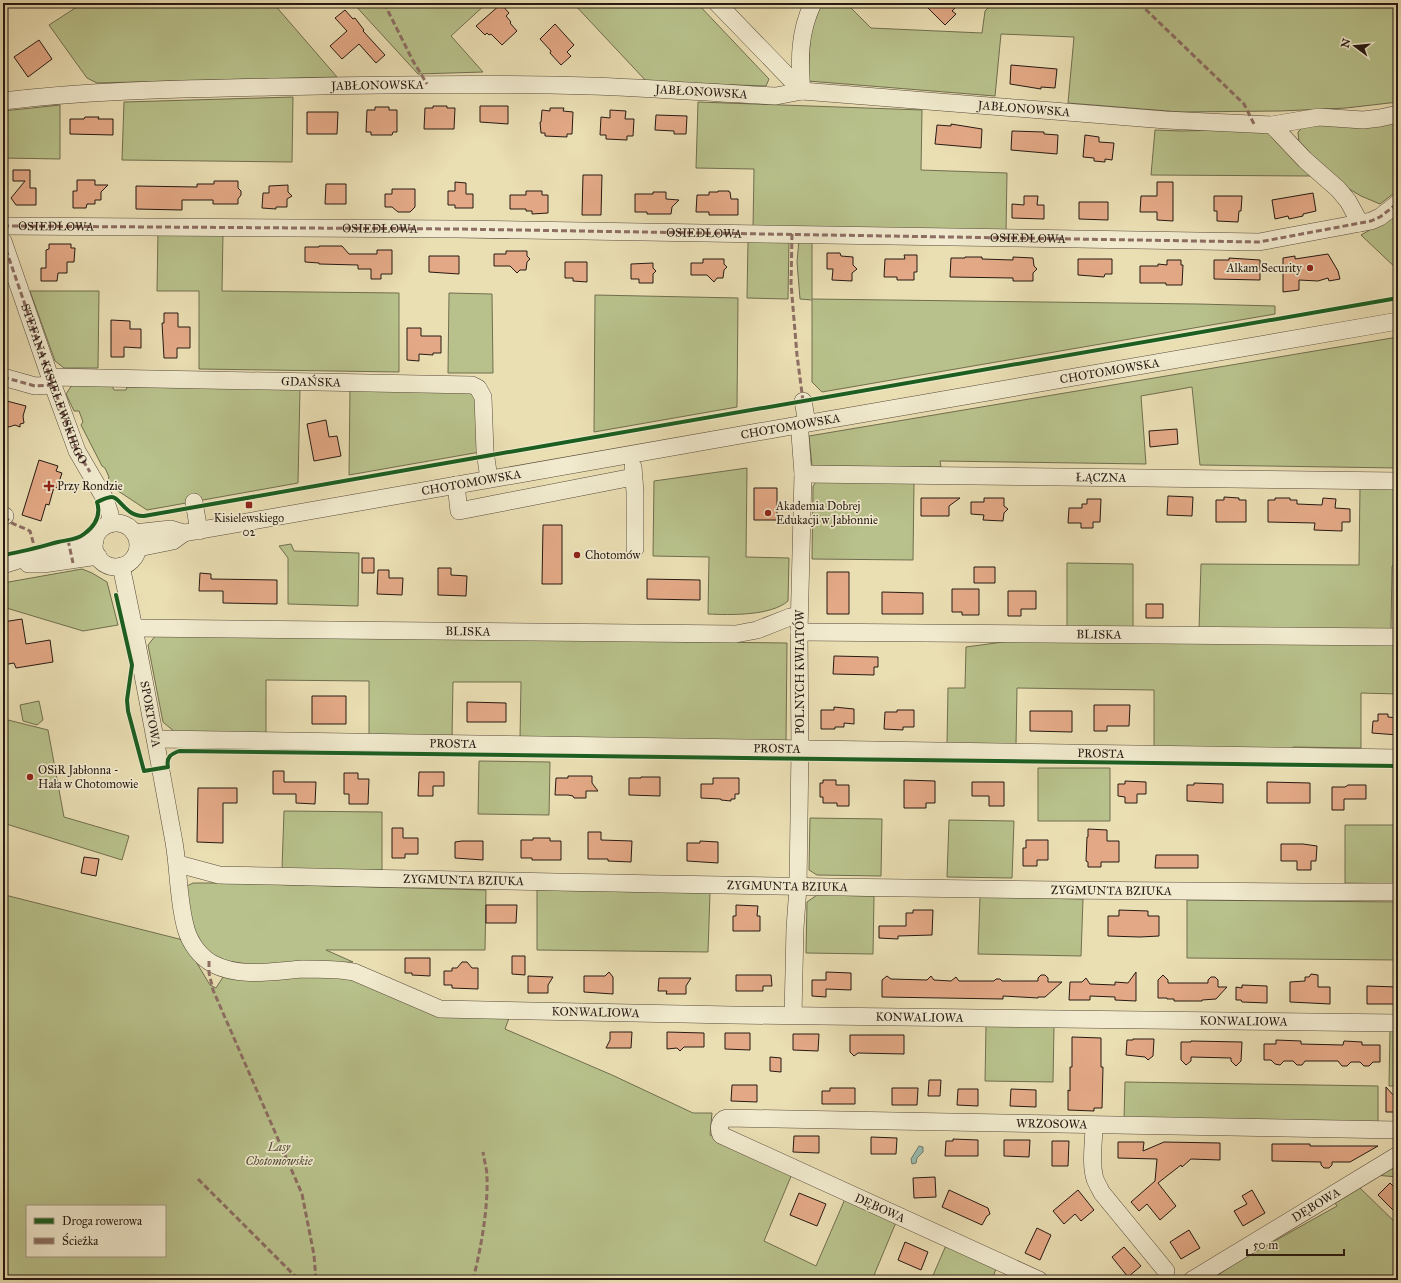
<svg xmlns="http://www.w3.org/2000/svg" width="1401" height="1283" font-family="'IM FELL Great Primer',serif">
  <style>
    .green { fill: #b8c18b; stroke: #706e4f; fill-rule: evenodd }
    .water { fill: #98bcae; stroke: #6b7b70 }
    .building { fill: #e3a986; stroke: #271a13 }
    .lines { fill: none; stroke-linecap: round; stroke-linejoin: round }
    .minor-casing { stroke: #584b3b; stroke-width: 18 }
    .minor { stroke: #f1eace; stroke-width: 17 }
    .quiet { stroke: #8d6e63; stroke-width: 3; stroke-dasharray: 6 3; stroke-linecap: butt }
    .cycleway-casing { stroke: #f1eace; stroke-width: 6 }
    .cycleway { stroke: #1b5e20; stroke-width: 4 }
    .poi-dot { fill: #8f2418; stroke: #f1eace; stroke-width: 1.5 }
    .labels { text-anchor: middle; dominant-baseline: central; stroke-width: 3.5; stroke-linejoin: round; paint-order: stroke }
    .street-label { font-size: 12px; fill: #271a13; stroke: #f1eace }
    .poi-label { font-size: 12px; fill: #271a13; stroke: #f1eace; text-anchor: start }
    .park-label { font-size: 12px; font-style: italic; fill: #524c37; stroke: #f1eace }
  </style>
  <rect width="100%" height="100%" fill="#eadeb3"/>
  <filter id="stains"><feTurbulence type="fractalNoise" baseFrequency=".005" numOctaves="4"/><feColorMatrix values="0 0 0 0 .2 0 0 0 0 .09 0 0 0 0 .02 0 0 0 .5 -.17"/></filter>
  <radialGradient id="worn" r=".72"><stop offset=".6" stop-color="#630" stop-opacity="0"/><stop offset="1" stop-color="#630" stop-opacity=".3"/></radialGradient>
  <path class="green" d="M83,3H273L337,77L97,83L87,78L49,25Z
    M353,3H487L451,36L483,72L418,74Z
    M573,3H697L769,79L766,86L647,82Z
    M822,3H846L871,28L982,33L985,11L993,3H1398V102L1346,108L1280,111L1180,112L1068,103L1074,37L1001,34L995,96L808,81L810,40L813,24Z
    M293,97L292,162L122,160L124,102Z
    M698,102L922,110L921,170L1007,173L1006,232L753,229L754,169L696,168Z
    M60,105V159L3,158V111Z
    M1398,118V190L1380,204L1361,196L1341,184L1299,142L1298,132L1303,127Z
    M1262,129L1280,141L1311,176L1151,175L1155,130L1181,131Z
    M1398,212V270L1361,235L1392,217Z
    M158,231L223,233L222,291L399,293V372L199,369V291H157Z
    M799,240H812V299L1198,304L1275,306V314L822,392L812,382V300L800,299L797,262Z
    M748,241H789L788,299L747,298Z
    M30,291H99L98,368H64L55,361Z
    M449,293L492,294L493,373H448Z
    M595,295L738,298L737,407L594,432Z
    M1398,337V468L1200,465L1192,387L1141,396L1146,464L940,461L941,467L812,466L809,436Z
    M72,385L112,386L114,390H126L127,387L300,389L298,483L147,510L109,485L108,480L109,477L105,468L102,466L81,425L83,422L79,411H74L66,394Z
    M350,389L470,393L475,396L480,452L349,475Z
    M747,468L746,557L789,558L788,601C771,616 730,615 708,614L709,557L653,556L654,481Z
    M818,480L914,482L913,560L812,559L813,486Z
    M1360,487L1398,488V566H1392L1391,631L1199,630L1201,564L1359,565Z
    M291,544L294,551L359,553L358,606L288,604V558L279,546Z
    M1067,563L1133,564V629H1067Z
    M82,569L92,573L107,582L118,625L83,631L3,607V583Z
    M156,635L787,643L786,742L520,738L521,682H453L452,737L369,735V681L266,680V734L176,733L163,722L148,645Z
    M1018,640L1398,643V694L1361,693V748L1293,747L1292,759L1154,758V690L1017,688L1016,745L947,744L948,688H965L966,647Z
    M39,701L43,720L37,725L23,721L20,705Z
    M3,715L4,719L48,730L64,817L129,836L122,860L3,823Z
    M479,761L550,762L549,815L478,814Z
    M1038,768H1110V821H1038Z
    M1397,771H1398V884L1345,883V825H1396Z
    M284,811L382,812V870L282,869Z
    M810,818L882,819L881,876L817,875L809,870Z
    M949,820L1014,821L1012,878L947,877Z
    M193,883H224L486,890L485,950H326L353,962L242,967L208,954L189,926L187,886Z
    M537,890L710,893L708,952L537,950Z
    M5,895L183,940L210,985L216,988L225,974L342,976L509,1018L505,1029L612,1075L693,1113H712L710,1135L792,1174L764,1241L816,1266L845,1199L897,1220L872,1280H3V896ZM27,1206H165V1256H27Z
    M817,895L874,896L873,954L806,953L807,902Z
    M980,897L1083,899L1081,956L978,954Z
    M1187,900L1398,902V960L1187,958Z
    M986,1025L1054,1026L1053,1082L985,1081Z
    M1390,1030H1398V1086H1389Z
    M1125,1082L1378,1086V1123L1124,1119Z
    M1398,1161V1177L1374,1175Z
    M1359,1187L1398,1225V1280H1211L1237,1262L1337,1206L1334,1201Z
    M947,1243L997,1266L992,1280H931Z"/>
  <path class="water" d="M919,1146L923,1147V1152L917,1158L916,1163L912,1164L911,1159Z"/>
  <path class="building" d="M923,3H960L952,11L956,14L945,25Z
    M501,4L509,13L506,16L511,22L510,23L517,31L502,45L491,34L489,35L487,33L485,35L476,26Z
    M345,10L353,19L355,18L364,30L363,31L385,55L376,63L359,44L342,59L330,46L347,31L335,18Z
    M555,24L574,45L567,52L571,56L561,65L550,53L551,51L540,39Z
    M39,40L52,59L28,77L14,57Z
    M1011,65L1057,69L1055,88L1041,87V89L1010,84Z
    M433,106H447V108H455L454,129H424L425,108H433Z
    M480,106H508V124L480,122Z
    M375,107H389V110H397V132H393L392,135H371V132H366L367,110H375Z
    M550,108H564L563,111L573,112L572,134H567V137L545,136V133H541L540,122H541L542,110L550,111Z
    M610,110L626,111L625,119H634L633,136H627V140L606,139V135H600L601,117L610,118Z
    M307,112H338L337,134H307Z
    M656,115L687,116L686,134H674V131L655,130Z
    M85,117H99L98,119H113V135L70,134V119H84Z
    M951,124L982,129L981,148L935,144L937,125L951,126Z
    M1012,131L1044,132V134L1058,135L1057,154L1011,150Z
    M1085,135L1099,137V142L1114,143L1112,160L1105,159V162L1094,161V158L1083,157Z
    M13,170H30V188H36V205H16L11,198L25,181H13Z
    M583,175H602L601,215H582Z
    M77,180H95V185H108L101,192V200H95V204H87L86,208H73V191H77Z
    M214,181H238V188L241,191V195L238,199V204H213V200H182V210L136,209V186L197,187V184H214Z
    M455,182L466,183V194H473V208H455V205H448V191H455Z
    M1157,182H1173V221L1157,220V212H1140L1141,196H1157Z
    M326,184H346V204H325Z
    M288,185V192L292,196L287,199V207H276V209L262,208L263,193H269V186Z
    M392,189H415V207L410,212H398L392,207H385V194H392Z
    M526,191H542V195H548V213L532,214V211H526V209H510V195H526Z
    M718,191H729V192H730L731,199H738V215H709V212H696L697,195H709V192H718Z
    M653,192H666V199L679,200L672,207L671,214H647V212H635V194H653Z
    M1313,193L1316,211L1303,214V216L1289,219L1288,216L1275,219L1272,200Z
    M1024,196H1038L1037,205H1044V219L1012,218V204L1024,205Z
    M1214,196H1242L1241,211H1239L1238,222L1217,221V211H1214Z
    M1079,202H1108V220L1079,219Z
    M49,244H71V248H75L74,262H67V273H58L57,281H41V268H46V250L49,249Z
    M319,246H342L349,254H377V250H392V274H381V279H371V269H358V265L319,264V263L305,262V247H319Z
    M506,251H527V256L530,259L527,262L526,270H520L517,273L510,266H494V254H506Z
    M827,253H840L841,256L853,257V265L857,269L852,273V281L832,280L833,269H827Z
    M1328,254L1338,271L1340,279L1329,281L1328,278L1318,281L1299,280V290L1283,292V258L1295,256V259Z
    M904,255H917V272H914V280H897V277H884L885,259H905Z
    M429,256H459V274L429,272Z
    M965,257H982V259L1013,260V257L1033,258L1034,266L1037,269L1033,273V281H1013V278L950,277L951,258H965Z
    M1229,258L1260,260V280L1214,279V260H1229Z
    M703,259H724V264L727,267L724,270L723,278H717L714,282L707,275H691V263H703Z
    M1078,259H1112V274H1105L1104,277L1078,275Z
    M1167,260H1181V265H1183L1182,285H1166V283H1140V266H1158V264L1167,265Z
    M565,262H587V282L573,281V278H565Z
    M653,263V268L656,271L653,274V283H639V279H631V264Z
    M164,313H178V327H190V348H177V358H164L162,323H164Z
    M111,320L130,321V329H141V348L124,347V357H111Z
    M407,328H421V336H441V353H433V355L419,354V361L407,360Z
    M3,400L26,406L23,416L24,423L20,424V427L15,425L9,427L3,425Z
    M326,420L329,437L337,436L341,456L314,461L307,424Z
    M1177,429L1178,444L1150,447L1149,431Z
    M39,460L58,466L56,471L62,473L57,488L54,487L49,505L46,504L41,521L22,515Z
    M754,488H777V520H754Z
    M1168,496L1193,497L1192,516L1167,515Z
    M1224,497L1239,498V500H1246V522H1216V500H1224Z
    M921,498H960L949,506V516H921Z
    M984,498H1004V506L1008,509L1004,513L1003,521L983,520L984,515L971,514V502H984Z
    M1275,498H1290V500H1297V504L1322,505L1323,498L1336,499L1335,508L1350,509V522H1342V531L1314,530L1315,523L1268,522V500H1275Z
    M1087,499H1101L1100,522H1093V528H1081V523H1068L1069,508H1082V504H1087Z
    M543,525H562V584H542Z
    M362,558H374V573H362Z
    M974,567H995V583H974Z
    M438,568H451V575L467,576L466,596L438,595Z
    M378,570H389V578H403L402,595L377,594Z
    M827,572H849V614H827Z
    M200,573L211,574V579L277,580V604L223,603V591H199Z
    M647,579L700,580V600L647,599Z
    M952,589H979V615H962V612H952Z
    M1008,591H1036V609H1021V616H1008Z
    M882,592L923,593V614H882Z
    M1146,604H1163V618H1146Z
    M22,619L26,644L50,640L53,662L16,668L14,663L3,665V622Z
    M834,656L878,657V667H874V675L833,674Z
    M312,696H346V724H312Z
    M467,702L506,703V722H467Z
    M1094,705H1130L1129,726H1107V731H1094Z
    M834,707L854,709V724L844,723V727H835V729H821V710H834Z
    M897,710H914V727H903V730L884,729L885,712H897Z
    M1030,711H1072V732L1030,731Z
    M1378,714H1388V717L1398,718V735L1372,733L1373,721H1378Z
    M273,771H284V782H316L315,804L296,803V794H273Z
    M419,772H444V786H433V796H418Z
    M344,773H358V779H369L368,804H349V794H344Z
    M568,776H592V783L598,791H586V798H574L573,796L568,795H555L556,778H568Z
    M641,777H660V796L629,795V778H641Z
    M713,778H739V794H735V799H731V801L721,800V799L701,798V784H713Z
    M823,780H836V785H849V806H837V803H823V797H820V783H823Z
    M904,780L935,781V803H926V808H904Z
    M1125,781L1146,782V794H1137V803H1125V797L1118,796V784H1125Z
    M972,782H1004V806H989V796H972Z
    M1267,782L1310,783V803H1267Z
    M1194,783L1223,784V803L1187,801V785H1194Z
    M1348,785H1366V799H1344V810H1332V787H1345Z
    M198,788H237V803H223V843L197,842Z
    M392,828H403V838H418V854H405V858H392Z
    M1088,829L1107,830V841H1119V862H1101V867H1088V862L1086,861L1087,837H1088Z
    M588,832H601V840L632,841L631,862L608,861V859H588Z
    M533,838H550V841H561V860H532V858H521V840H533Z
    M1026,840H1048V860H1037V866H1023V848H1026Z
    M462,841H483V860L455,858V842Z
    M700,841L718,842V863L687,861V843H700Z
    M1281,844H1303L1317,846L1316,861H1311V870H1297V861H1281Z
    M1156,855H1198V868H1155Z
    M84,857L99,859L96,876L81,873Z
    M486,905H517L516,923H486Z
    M736,905L758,906L757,916H760V931H733V916H736Z
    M913,910H933L932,935L898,936V939L879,938V926H906V913H913Z
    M1119,910L1148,911V916H1159V936L1140,937L1108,936V916H1119Z
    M512,956H525V975L512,974Z
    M405,958H430V976L412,975V973H405Z
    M462,962H467L472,968H478V989L452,988V985H444V971H452V968H457Z
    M609,972L613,977V994L584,992V976H605Z
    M826,972L851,973V990L826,989V997L812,996V980H826Z
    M1136,972V1001L1115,1000V997L1090,996V1000H1069L1070,982H1082L1086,978L1090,984L1115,985V982L1128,983Z
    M1311,974L1318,975V987H1330V1004L1290,1002V982L1305,981V977H1309Z
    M736,975H771L772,986H763V991H736Z
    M1041,975H1045L1048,978V982H1062L1045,997H1038V998L1003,996V999L882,997V980L887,976L891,979L927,980L931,976L934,980L951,981L956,977L959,981H994L996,979H1000L1002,981H1038V978Z
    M1163,975L1168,980V983H1208V980L1211,977H1215L1218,980V987H1227L1216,999L1202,1000V1001H1174V999H1167V998H1158V980Z
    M528,976L553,977L548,985V993H528Z
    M659,978H691L686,986V994H666L667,991H658Z
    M1242,985L1267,986V1003L1242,1002L1241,1000H1236V987L1242,988Z
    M1367,986L1398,987V1004H1367Z
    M610,1032H632L631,1048H606L610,1040Z
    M667,1032L704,1033V1047H684L680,1051L677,1048L667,1049Z
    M725,1033H750V1050L725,1049Z
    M793,1034H819L818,1051L793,1050Z
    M850,1035H904V1054L858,1053L854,1056L850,1052Z
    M1072,1037L1101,1038V1067H1103L1102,1108H1094V1111L1068,1110V1090L1070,1091V1067H1072Z
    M1133,1039H1154L1153,1056L1148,1060L1145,1057L1126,1055L1127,1040H1133Z
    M1276,1040L1301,1041V1044L1343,1045L1344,1041L1362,1042V1045H1380V1062H1373L1369,1066H1364L1360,1062H1351L1347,1066H1342L1338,1061H1305L1302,1065H1297L1293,1061H1284L1280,1065L1275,1064L1271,1060H1264V1044H1276Z
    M1191,1041L1242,1042L1241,1061L1236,1066L1231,1061V1058L1191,1057V1061L1186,1065L1181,1060V1042H1191Z
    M770,1057L781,1058V1072L770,1071Z
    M929,1080H941L940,1096H928Z
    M732,1085H757V1102L731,1101Z
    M1386,1087L1394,1096H1398V1112H1386Z
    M830,1088H855V1104H822V1091H830Z
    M892,1088H918L917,1105H892Z
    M958,1089H978V1106L957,1105Z
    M1011,1089L1036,1090V1107L1010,1106Z
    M794,1136H819V1153L793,1152Z
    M871,1137L897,1138L896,1154H871Z
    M953,1139L978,1140V1156H945L946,1141H953Z
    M1004,1140H1030L1029,1157L1004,1156Z
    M1052,1141H1069L1068,1166H1052Z
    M1118,1142H1144L1143,1151L1164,1142L1220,1143V1160L1191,1159L1182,1167L1181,1165L1158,1183L1176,1206L1160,1220L1147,1204L1139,1211L1131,1202L1155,1181L1157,1159L1118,1158Z
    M1272,1144H1310V1146H1378L1350,1162H1332V1165L1329,1168H1324L1321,1165V1162L1272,1161Z
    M935,1177L936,1197L914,1198L913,1178Z
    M1390,1183L1398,1191V1215L1378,1195Z
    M949,1190L988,1208L990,1214L987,1216L982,1225L942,1207Z
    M1078,1190L1094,1210L1081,1221L1075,1214L1064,1224L1053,1211Z
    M1252,1190L1265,1213L1243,1226L1234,1211L1247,1204L1242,1196Z
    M799,1193L826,1204L817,1226L790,1215Z
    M1037,1228L1051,1235L1040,1260L1025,1253Z
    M1189,1230L1200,1248L1181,1259L1170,1242Z
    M905,1242L928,1252L921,1270L898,1260Z
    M1124,1247L1141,1266L1128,1277L1112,1257Z"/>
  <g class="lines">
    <g class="minor-casing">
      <g id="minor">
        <path d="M717,3L802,91"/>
        <path d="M802,91C799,60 799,32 813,3"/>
        <path id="s1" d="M3,101C92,90 182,89 271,87C377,85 484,83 590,86C652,88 714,93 776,96L802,91L1166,120L1272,125L1319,117L1363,120L1380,118L1398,114"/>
        <path d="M1272,125L1305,160L1338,189L1348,201L1360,223"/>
        <path id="s2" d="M3,226L456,229L1259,242L1371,221L1380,217L1398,203"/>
        <path d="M3,241L50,377L77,451L105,499L110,514V524"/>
        <path d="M3,377L35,386L53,385"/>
        <path id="s3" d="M50,377L472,385L478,388L483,397L485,451L489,479"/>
        <path d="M803,401L807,423"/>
        <path d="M633,467L635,492V549"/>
        <path id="s4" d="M803,474L1398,481"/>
        <path d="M456,485L459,511L633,477"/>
        <path d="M194,502L199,531"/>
        <path d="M3,515L5,516"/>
        <circle cx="116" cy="545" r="22"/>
        <path d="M134,533L171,529L184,533"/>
        <path id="s5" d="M138,548L173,541L184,533L798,425L1398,321"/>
        <path d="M28,564H43L98,556"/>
        <path d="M3,565L41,553L95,541"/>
        <path id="s6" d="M121,566C141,658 157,750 174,842C179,871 178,901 186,929C190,943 200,957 213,964C240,978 274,971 303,969C319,969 337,969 354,972L440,1009L732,1015L1398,1023"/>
        <path id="s7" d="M133,628L736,634L757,630L790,617L799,616"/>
        <path id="s8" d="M799,632L1398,637"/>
        <path id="s9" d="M156,739L1398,758"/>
        <path id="s10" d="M178,866L182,865L219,875C612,883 1005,892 1398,892"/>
        <path d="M793,1015L795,928L798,887L800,749L799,632L803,474L800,434L798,425"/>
        <path d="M1094,1125C1094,1142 1090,1163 1095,1179C1097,1184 1100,1189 1102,1193L1166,1271"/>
        <path id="s11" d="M1039,1280L721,1135C718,1129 719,1120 727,1118L1398,1130"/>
        <path id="s12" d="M1192,1280L1398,1155"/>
      </g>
    </g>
    <use href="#minor" class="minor"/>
    <g class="quiet">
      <path d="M384,3L413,61L427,84"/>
      <path d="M1139,3L1244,104L1254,124"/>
      <path d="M3,226L456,229L1259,242L1371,221L1380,217L1398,203"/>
      <path d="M792,234L791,284L797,355L803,401"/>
      <path id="s13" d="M3,241L50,377L77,451L90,472"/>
      <path d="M3,377L35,386L53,385"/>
      <path d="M5,516C10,525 21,526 30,531L35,549"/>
      <path d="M68,540L73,563"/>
      <path d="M209,961V973L213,990L302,1194L314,1255L316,1280"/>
      <path d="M198,1179L299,1280"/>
      <path d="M473,1280C481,1248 488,1210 487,1177C487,1169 484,1160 483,1152"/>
    </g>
    <g class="cycleway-casing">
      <path id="cycleway" d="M3,555C22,552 39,547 58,542C66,540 77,540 84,534C95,526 101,515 97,502C102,500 107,497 112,497C120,497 126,517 144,516L486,456L1398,298
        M116,595L132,665L127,700L128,711L144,771L168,767C166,757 171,754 179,751L1398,766"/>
    </g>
    <use href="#cycleway" class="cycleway"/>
  </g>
  <g class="poi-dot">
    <circle cx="1310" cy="268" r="4"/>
    <path d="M47 480h4v4h4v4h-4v4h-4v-4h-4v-4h4z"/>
    <rect x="245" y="501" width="8" height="8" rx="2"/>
    <circle cx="768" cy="513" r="4"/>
    <circle cx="577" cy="555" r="4"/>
    <circle cx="30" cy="777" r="4"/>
  </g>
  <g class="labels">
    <g class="street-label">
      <text stroke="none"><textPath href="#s1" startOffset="375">JABŁONOWSKA</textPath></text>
      <text stroke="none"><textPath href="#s1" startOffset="699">JABŁONOWSKA</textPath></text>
      <text stroke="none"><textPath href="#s1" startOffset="1023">JABŁONOWSKA</textPath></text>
      <text stroke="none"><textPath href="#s2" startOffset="53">OSIEDLOWA</textPath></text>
      <text stroke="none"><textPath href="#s2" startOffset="377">OSIEDLOWA</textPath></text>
      <text stroke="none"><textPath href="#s2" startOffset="701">OSIEDLOWA</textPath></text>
      <text stroke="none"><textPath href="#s2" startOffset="1025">OSIEDLOWA</textPath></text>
      <text stroke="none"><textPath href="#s5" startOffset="989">CHOTOMOWSKA</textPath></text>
      <text stroke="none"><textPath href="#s3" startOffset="261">GDAŃSKA</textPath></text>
      <text stroke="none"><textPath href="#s13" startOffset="152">STEFANA KISIELEWSKIEGO</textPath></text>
      <text stroke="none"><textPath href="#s5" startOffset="665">CHOTOMOWSKA</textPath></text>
      <text stroke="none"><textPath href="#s4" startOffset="298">ŁĄCZNA</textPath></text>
      <text stroke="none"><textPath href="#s5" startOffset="341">CHOTOMOWSKA</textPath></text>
      <text stroke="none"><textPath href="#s7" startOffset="335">BLISKA</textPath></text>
      <text stroke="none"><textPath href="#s8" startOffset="300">BLISKA</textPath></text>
      <text transform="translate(800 672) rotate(-90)">POLNYCH KWIATÓW</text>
      <text stroke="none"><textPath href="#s6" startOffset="151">SPORTOWA</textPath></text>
      <text stroke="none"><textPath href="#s9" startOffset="297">PROSTA</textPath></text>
      <text stroke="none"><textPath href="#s9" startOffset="621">PROSTA</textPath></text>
      <text stroke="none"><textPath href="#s9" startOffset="945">PROSTA</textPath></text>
      <text stroke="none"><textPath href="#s10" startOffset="287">ZYGMUNTA BZIUKA</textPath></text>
      <text stroke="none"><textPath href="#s10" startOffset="611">ZYGMUNTA BZIUKA</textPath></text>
      <text stroke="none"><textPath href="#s10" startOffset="935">ZYGMUNTA BZIUKA</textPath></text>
      <text stroke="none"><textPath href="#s6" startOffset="806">KONWALIOWA</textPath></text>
      <text stroke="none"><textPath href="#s6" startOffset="1130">KONWALIOWA</textPath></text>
      <text stroke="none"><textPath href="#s6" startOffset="1454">KONWALIOWA</textPath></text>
      <text stroke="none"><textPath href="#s11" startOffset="695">WRZOSOWA</textPath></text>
      <text stroke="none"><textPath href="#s12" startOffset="145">DĘBOWA</textPath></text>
      <text transform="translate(880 1208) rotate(24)">DĘBOWA</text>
    </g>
    <g class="poi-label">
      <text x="1302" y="268" text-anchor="end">Alkam Security</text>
      <text x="57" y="486">Przy Rondzie</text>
      <text x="776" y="506">Akademia Dobrej<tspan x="776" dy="14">Edukacji w Jabłonnie</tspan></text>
      <text x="249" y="518" text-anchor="middle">Kisielewskiego<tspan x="249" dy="14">02</tspan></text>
      <text x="585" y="555">Chotomów</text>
      <text x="38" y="770">OSiR Jabłonna -<tspan x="38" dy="14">Hała w Chotomowie</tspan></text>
    </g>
    <g class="park-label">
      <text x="279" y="1147">Lasy<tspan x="279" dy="14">Chotomowskie</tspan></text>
    </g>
  </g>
  <rect width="1401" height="1283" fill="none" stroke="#eadeb3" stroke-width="16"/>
  <rect x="4" y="4" width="1393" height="1275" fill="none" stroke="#271a13" stroke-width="2"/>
  <rect x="8" y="8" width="1385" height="1267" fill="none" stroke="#271a13"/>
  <rect x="26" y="1205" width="140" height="52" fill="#f1eace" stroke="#a09783"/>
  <rect x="34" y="1218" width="20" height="6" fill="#1b5e20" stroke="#a09783"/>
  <text x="62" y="1225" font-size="12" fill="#271a13">Droga rowerowa</text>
  <rect x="34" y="1238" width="20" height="6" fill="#8d6e63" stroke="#a09783"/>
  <text x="62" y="1245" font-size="12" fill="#271a13">Ścieżka</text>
  <g transform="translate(1355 46) rotate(286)" stroke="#f1eace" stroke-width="3" paint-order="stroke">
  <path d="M0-3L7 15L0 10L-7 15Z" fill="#271a13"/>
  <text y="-6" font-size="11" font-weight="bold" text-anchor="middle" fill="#271a13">N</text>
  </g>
  <path d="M1247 1249v6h97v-6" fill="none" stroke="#271a13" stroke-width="2"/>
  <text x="1253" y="1249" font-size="12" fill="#271a13" stroke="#f1eace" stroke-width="3" paint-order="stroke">50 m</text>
  <rect width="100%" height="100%" filter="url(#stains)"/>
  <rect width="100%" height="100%" fill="url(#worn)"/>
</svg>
